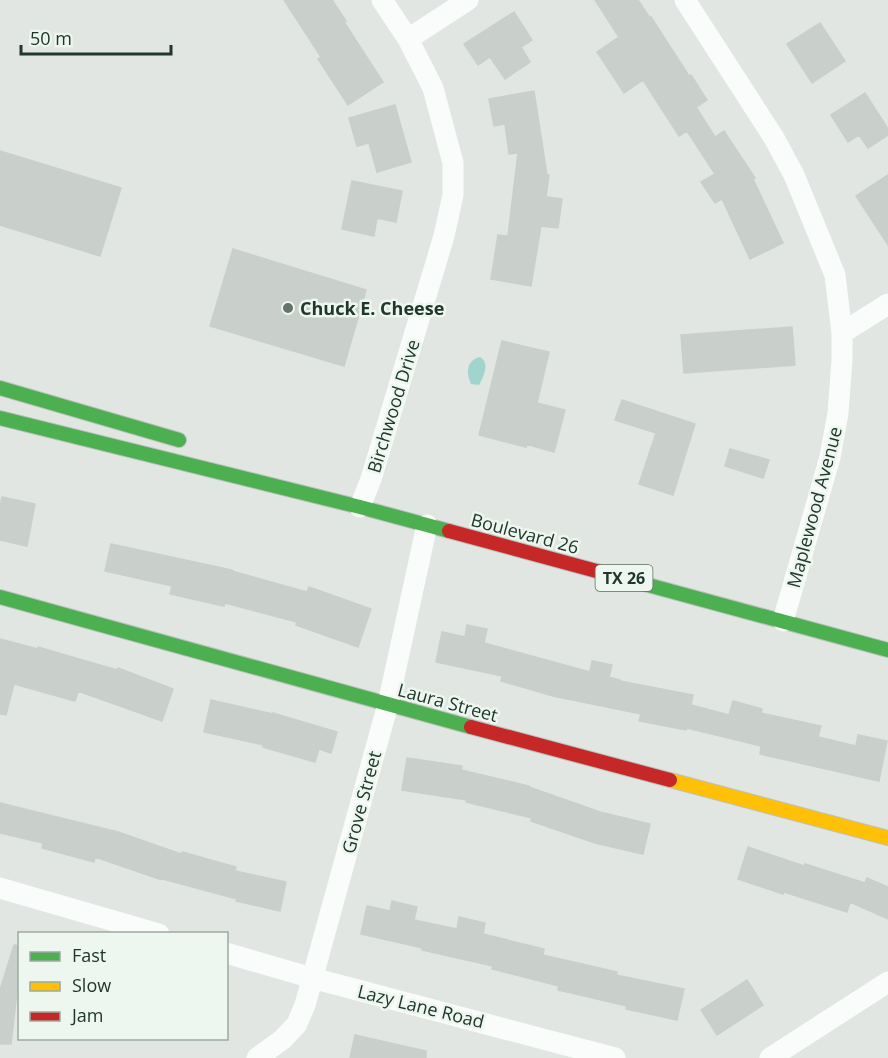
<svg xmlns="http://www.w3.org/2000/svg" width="888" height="1058" font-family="'Open Sans',sans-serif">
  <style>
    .water { fill: #a2d4ce }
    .building { fill: #c9cfcb; stroke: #cacfcb; stroke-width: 1.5 }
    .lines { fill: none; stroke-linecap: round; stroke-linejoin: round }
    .fast-casing { stroke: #bac2bd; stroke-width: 16 }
    .slow-casing { stroke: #bac2bd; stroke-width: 16 }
    .jam-casing { stroke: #bac2bd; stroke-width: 16 }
    .street { stroke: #fafbfb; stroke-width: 21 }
    .fast { stroke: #4caf50; stroke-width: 14 }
    .slow { stroke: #ffc107; stroke-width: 14 }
    .jam { stroke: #c62828; stroke-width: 14 }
    .poi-dot { fill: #64746b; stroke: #eef6f0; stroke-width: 2 }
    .labels { text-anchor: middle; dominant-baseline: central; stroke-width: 5; stroke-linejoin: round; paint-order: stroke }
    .shield { fill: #eef6f0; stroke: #5e7066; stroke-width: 1.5 }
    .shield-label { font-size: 16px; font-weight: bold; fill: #20372b }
    .poi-label { font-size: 18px; font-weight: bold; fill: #20372b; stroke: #eef6f0; text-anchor: start }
    .street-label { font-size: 18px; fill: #20372b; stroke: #eef6f0 }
  </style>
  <rect width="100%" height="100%" fill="#e1e6e2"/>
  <path class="water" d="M480,357C490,363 484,376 479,385L471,384C466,373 466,360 480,357Z"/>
  <path class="building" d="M284,0H332L346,21L344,22L383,82L348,105L318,59L321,57Z
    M595,0H638L650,18L651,17L689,76L691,75L707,100L696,107L715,137L724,131L755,178L753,179L783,243L750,259L722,199L715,203L701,182L715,174L687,131L679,136L643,80L624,93L597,52L619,37Z
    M514,12L532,40L521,47L530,62L505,79L490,57L478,65L464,44Z
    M820,23L845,61L812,83L787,44Z
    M534,91L547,175H549L546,197L562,199L558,228L541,226L531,286L491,279L498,235L508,236L518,153L509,154L505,124L494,126L489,99Z
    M865,93L888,129V135L868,148L859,135L848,142L831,115Z
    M395,105L411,162L377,172L369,143L357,146L349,118Z
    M0,151L121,188L100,256L0,225Z
    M888,175V245L856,196Z
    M352,181L402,191L396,222L377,218L374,236L342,229Z
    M233,249L366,290L344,366L210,326Z
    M792,327L795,365L684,373L681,335Z
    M502,341L549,352L537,403L565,410L554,452L526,444V447L479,435Z
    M622,400L695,424L673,495L639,484L656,433L615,420Z
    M730,449L769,460L763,478L725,466Z
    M2,497L35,504L27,546L0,540V507Z
    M111,544L232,570V571L307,592L309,587L371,609L358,647L296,625L297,622L225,603L224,606L170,594L172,586L105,571Z
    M467,625L487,629L484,643L590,672L592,661L612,665L609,677L620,680V681L693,695L691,705L729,715L733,701L762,709L761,713L821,726L818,737L856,746L858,735L887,741L879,781L760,754L761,746L687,728L686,730L639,721L641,714L553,696L501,681L502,676L436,662L442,632L465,637Z
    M0,639L38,649V647L117,670L118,668L173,689L162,721L78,691L75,701L14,684L6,715L0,714Z
    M211,700L273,714V713L337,732L331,753L319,749L315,762L263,747L264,745L204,732Z
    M407,758L462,766L461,770L529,786V787L600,812L650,824L643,854L595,843L531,821L532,818L466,802L467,800L402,790Z
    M0,803L118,832L181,854L182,852L236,867L235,871L286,882L280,911L236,901L237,899L159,878V879L95,857L94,862L42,848L43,843L0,833Z
    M748,847L804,866L805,864L865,883L867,878L888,887V919L850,902L847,912L784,892L783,894L738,879Z
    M392,901L417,907L414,920L457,929L459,917L485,923L483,934L544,949L543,955L617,972L616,975L684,989L677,1020L626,1009L627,1006L558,990L559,986L492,969L493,966L422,950L423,948L361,934L367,906L390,911Z
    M14,945L20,946V966L11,1044H0V990Z
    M747,980L763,1005L717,1035L701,1010Z
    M355,1035L426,1051V1058H350Z"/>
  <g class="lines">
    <g class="fast-casing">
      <path id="fast" d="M0,388L179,440
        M0,418L360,507L449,531
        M637,582L888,650
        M0,597L471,727"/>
    </g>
    <g class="slow-casing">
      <path id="slow" d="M670,780L888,838"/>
    </g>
    <g class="jam-casing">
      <path id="jam" d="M449,531L637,582
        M471,727L670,780"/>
    </g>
    <path class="street" d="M685,0L774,138L794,175L835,275L842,333V360L838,413L830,457L783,621
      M408,39L468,0
      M842,333L888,304
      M360,507L371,479L444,236L453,195V163L433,88L408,39L382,0
      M0,888L159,934
      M226,953L312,978L615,1058
      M257,1058L283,1039L297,1024L305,1005L388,704L427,525
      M770,1058L888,982"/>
    <use href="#fast" class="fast"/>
    <use href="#slow" class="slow"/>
    <use href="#jam" class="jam"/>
  </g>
  <circle class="poi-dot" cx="288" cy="308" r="6"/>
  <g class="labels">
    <rect class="shield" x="595.5" y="565" width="57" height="26" rx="4.5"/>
    <g class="shield-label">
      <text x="624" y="578">TX 26</text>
    </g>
    <g class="poi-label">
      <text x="300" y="308">Chuck E. Cheese</text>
    </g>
    <g class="street-label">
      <text transform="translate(393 406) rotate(-73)">Birchwood Drive</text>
      <text transform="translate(814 507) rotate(-75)">Maplewood Avenue</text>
      <text transform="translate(525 533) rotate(15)">Boulevard 26</text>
      <text transform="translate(448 702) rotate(15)">Laura Street</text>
      <text transform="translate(361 802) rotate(-75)">Grove Street</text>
      <text transform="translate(421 1006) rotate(14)">Lazy Lane Road</text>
    </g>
  </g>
  <rect x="18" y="932" width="210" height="108" fill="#eef6f0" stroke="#9caaa1" stroke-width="1.5"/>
  <rect x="30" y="952" width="30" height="9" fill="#4caf50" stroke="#9caaa1" stroke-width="1.5"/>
  <text x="72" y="962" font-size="18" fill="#20372b">Fast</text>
  <rect x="30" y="982" width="30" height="9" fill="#ffc107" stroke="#9caaa1" stroke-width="1.5"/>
  <text x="72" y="992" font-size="18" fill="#20372b">Slow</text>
  <rect x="30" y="1012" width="30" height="9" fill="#c62828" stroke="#9caaa1" stroke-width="1.5"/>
  <text x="72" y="1022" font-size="18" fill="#20372b">Jam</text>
  <path d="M21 45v9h150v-9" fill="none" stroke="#20372b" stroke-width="3"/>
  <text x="30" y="45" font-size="18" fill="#20372b" stroke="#eef6f0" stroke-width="4.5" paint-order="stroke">50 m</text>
</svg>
